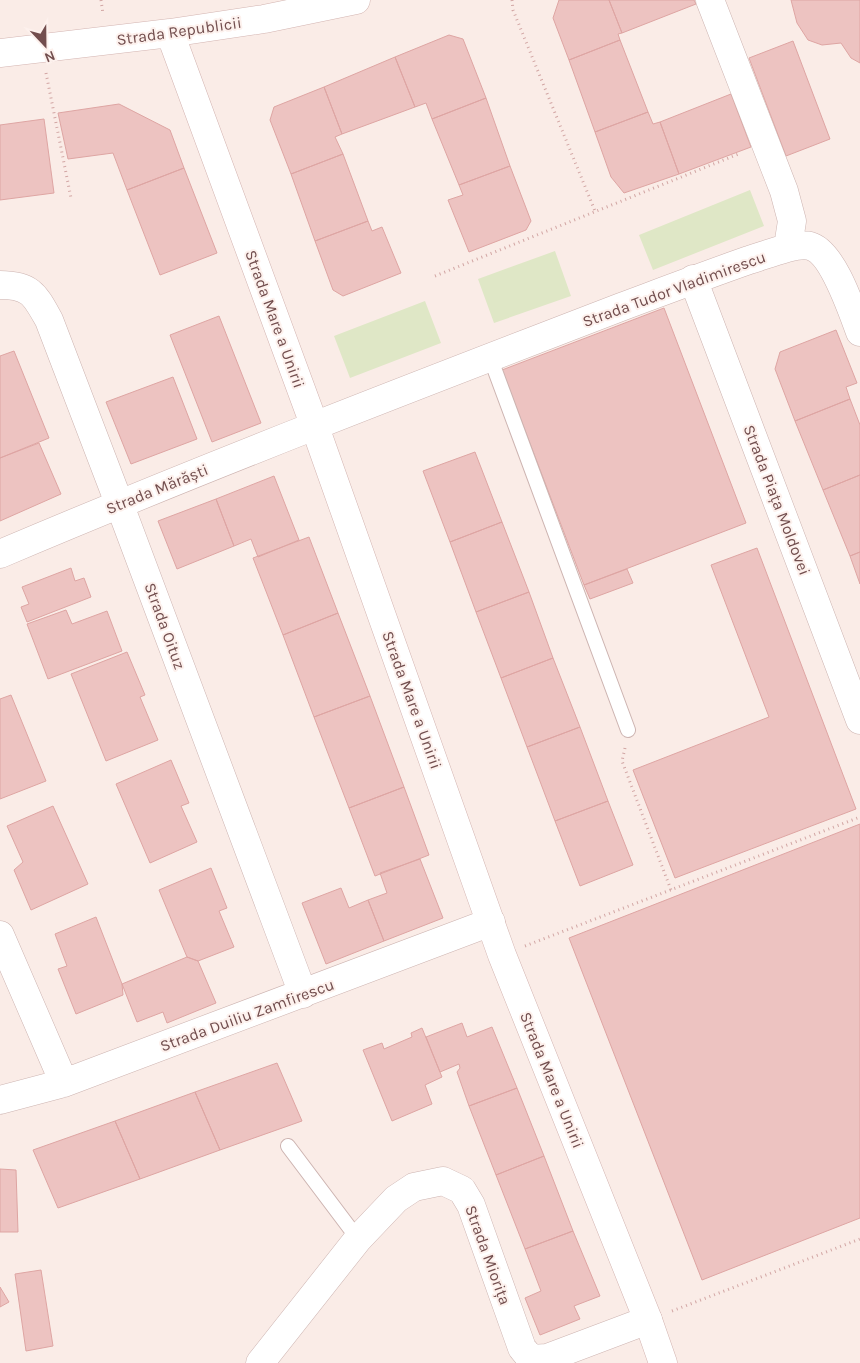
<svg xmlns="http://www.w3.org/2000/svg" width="860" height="1363" font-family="Karla,sans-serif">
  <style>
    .green { fill: #dfe7c6 }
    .building { fill: #edc3c1; stroke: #dea5a3 }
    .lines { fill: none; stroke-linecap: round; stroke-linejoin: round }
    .service-casing { stroke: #cdb4b1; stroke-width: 16 }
    .minor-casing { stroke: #cdb4b1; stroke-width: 29 }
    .secondary-casing { stroke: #d3b4b1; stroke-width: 29 }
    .path { stroke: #d2a6a4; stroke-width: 3; stroke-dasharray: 1 4; stroke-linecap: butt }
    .service { stroke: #fff; stroke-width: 14 }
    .minor { stroke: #fff; stroke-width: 28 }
    .secondary { stroke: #fff; stroke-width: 28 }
    .labels { text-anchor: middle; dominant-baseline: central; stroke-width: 4; stroke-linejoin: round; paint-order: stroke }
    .street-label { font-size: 16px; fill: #724e4e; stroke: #fdf1ed }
  </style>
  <rect width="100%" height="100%" fill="#faece7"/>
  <path class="green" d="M750,190L764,226L653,270L639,235Z
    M555,251L571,296L494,323L478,279Z
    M425,301L441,343L350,378L334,336Z"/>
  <path class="building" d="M559,0H609L622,33L618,34L620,40L569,60L553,18Z
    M609,0H694L696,4L622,33Z
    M791,0H860V63L851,58L841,43L822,45L808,40L797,23Z
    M449,35L463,39L486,98L432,119L426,103L415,107L395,57Z
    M620,40L648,112L595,132L569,60Z
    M793,41L830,139L786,156L749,58Z
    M395,57L415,107L342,134L324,87Z
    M324,87L342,134L335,137L343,154L291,174L270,120L274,107Z
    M731,94L751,147L679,174L660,122Z
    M486,98L510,166L459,185L432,119Z
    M119,104L170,130L184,168L127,190L113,153L68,159L58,113Z
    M648,112L653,124L660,122L679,174L624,193L611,177L595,132Z
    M44,119L54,193L0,200V125Z
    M343,154L368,221L315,241L291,174Z
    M510,166L531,221L526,230L469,252L448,200L463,195L459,185Z
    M184,168L217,253L160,275L127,190Z
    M368,221L372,231L382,227L401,273L343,296L333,290L315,241Z
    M664,308L746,523L584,585L502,370Z
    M219,316L261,423L212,442L170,335Z
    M836,330L857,383L846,387L850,399L795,421L775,369L780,352Z
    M14,351L49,438L0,458V356Z
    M173,377L197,439L131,464L106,402Z
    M850,399L860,425V475L823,490L795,421Z
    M39,443L61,494L0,521V458Z
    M475,452L502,522L450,542L423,471Z
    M860,475V552L850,556L823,490Z
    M274,476L299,540L258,557L251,539L234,546L216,499Z
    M216,499L234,546L177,569L158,521Z
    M502,522L529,592L476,612L450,542Z
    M309,537L338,613L283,635L253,558Z
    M757,548L856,809L675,878L633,770L769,717L711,565Z
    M860,552V584L850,556Z
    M71,568L75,581L84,578L91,597L27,622L21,607L29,604L22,587Z
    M627,569L633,583L590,599L584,585Z
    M529,592L553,658L501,678L476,612Z
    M66,610L72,624L107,611L122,651L48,679L27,624Z
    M338,613L370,696L314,717L283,635Z
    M127,652L145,695L140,697L158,740L106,761L71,674Z
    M553,658L580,727L527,747L501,678Z
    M11,695L46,781L0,799V699Z
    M370,696L404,787L349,808L314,717Z
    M580,727L608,801L555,821L527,747Z
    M171,760L189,803L181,806L197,842L150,863L116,784Z
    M404,787L429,855L375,876L349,808Z
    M608,801L633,865L580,886L555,821Z
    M53,806L88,884L31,910L14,870L23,862L7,826Z
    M860,824V1218L702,1280L569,938Z
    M420,859L443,918L384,941L368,900L387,893L380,873Z
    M211,868L227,908L219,911L234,947L198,961L187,957L159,890Z
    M341,888L349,908L368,900L384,941L326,964L302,903Z
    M96,917L122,984L123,995L76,1014L58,969L67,966L55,934Z
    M187,957L198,961L216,1003L167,1023L163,1012L137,1022L122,984Z
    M462,1023L467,1037L492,1027L517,1088L469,1106L457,1072L460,1068L459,1064L440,1072L426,1037Z
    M422,1028L442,1077L425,1085L432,1104L392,1121L363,1050L382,1043L384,1049L412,1037L411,1033Z
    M277,1063L302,1121L220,1150L195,1092Z
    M517,1088L544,1156L496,1175L469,1106Z
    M195,1092L220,1150L140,1179L115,1121Z
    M115,1121L140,1179L58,1208L33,1150Z
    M544,1156L573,1231L525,1249L496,1175Z
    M0,1169L16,1170L18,1232H0Z
    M573,1231L600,1296L574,1306L580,1319L540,1335L525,1298L541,1291L525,1249Z
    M41,1270L53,1346L26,1351L15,1274Z
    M0,1287L9,1302L0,1307Z"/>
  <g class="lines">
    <g class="service-casing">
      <path id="service" d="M490,357L628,730
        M288,1146L358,1239"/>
    </g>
    <g class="minor-casing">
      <path id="minor" d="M710,0L784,191L792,221L788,247
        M693,279L860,720
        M0,285C31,285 35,295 49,320L119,503L303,994
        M0,554C205,467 413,387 621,307C664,291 706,275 749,260C764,256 796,242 810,246C833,252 852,311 860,332
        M0,935L64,1083
        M0,1100L64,1083L491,922
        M260,1363L358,1239L396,1199L414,1187L443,1181L462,1190L471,1205L522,1348L531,1359L547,1358L648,1320"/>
    </g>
    <g class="secondary-casing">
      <path id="secondary" d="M170,33L315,427L502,955L648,1320L663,1363
        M0,53L170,33L264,19L356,0"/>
    </g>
    <path class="path" d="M101,0L103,14
      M512,0L513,10L595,211
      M46,73L71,198
      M435,276L741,153
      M625,748L622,761L671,890
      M525,946L860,817
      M672,1311L860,1239"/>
    <use href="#service" class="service"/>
    <use href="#minor" class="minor"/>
    <use href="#secondary" class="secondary"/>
  </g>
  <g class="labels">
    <g class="street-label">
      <text transform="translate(179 31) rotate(-8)">Strada Republicii</text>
      <text transform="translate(674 289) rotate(-20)">Strada Tudor Vladimirescu</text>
      <text transform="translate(275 319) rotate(70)">Strada Mare a Unirii</text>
      <text transform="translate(157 489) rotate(-22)">Strada Mărăști</text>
      <text transform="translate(777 500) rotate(69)">Strada Piața Moldovei</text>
      <text transform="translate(165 626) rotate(70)">Strada Oituz</text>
      <text transform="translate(412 700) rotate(70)">Strada Mare a Unirii</text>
      <text transform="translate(247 1015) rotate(-20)">Strada Duiliu Zamfirescu</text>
      <text transform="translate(552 1080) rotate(68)">Strada Mare a Unirii</text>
      <text transform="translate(488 1255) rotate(70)">Strada Miorița</text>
    </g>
  </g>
  <g transform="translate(45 45) rotate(158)" stroke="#fdf1ed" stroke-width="4" paint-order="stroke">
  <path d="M0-4L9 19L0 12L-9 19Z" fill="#724e4e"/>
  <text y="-8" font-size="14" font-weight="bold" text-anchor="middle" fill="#724e4e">N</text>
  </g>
</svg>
